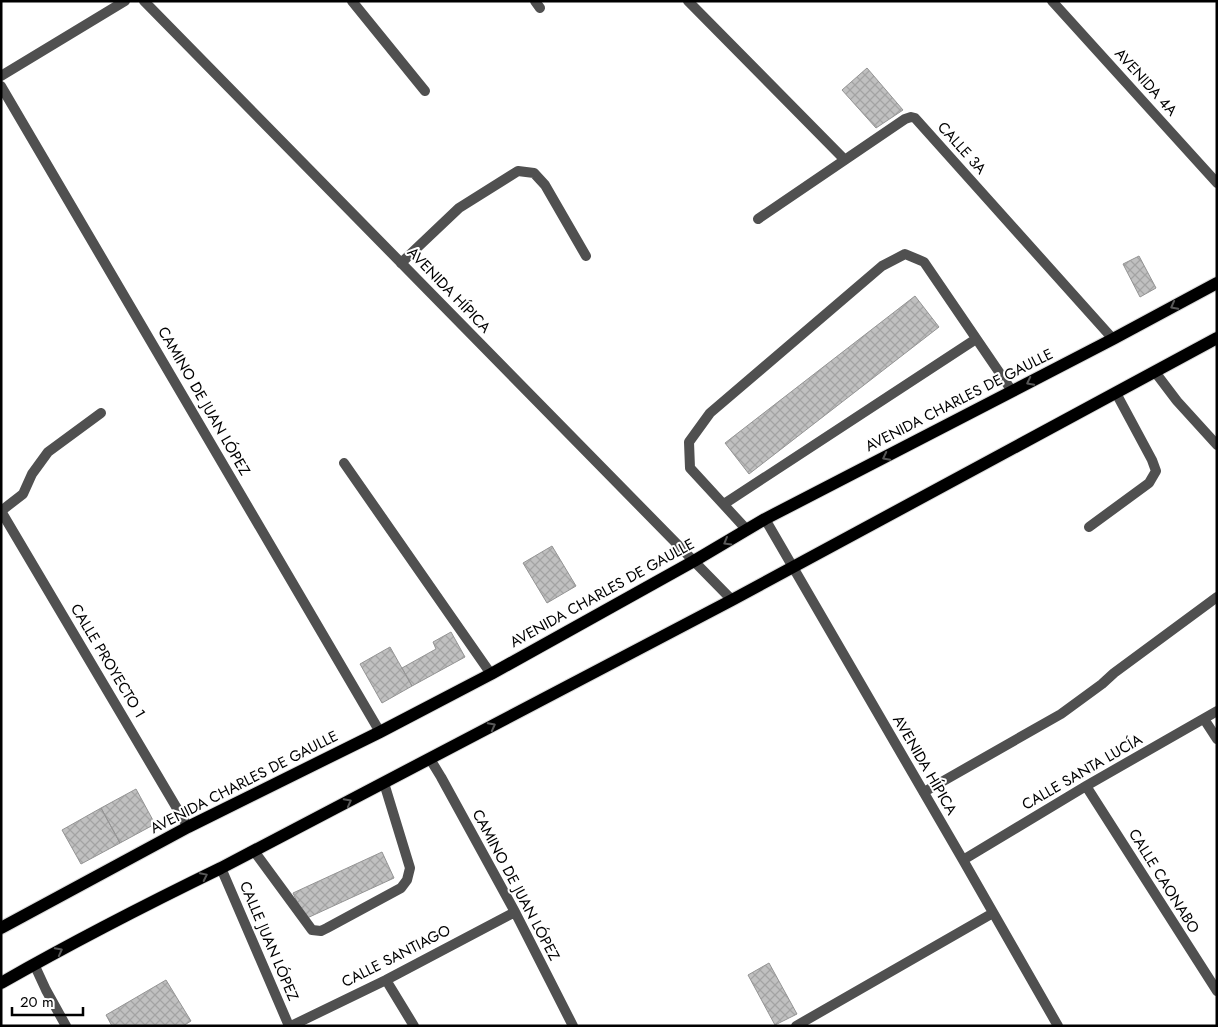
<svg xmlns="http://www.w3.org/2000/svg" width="1218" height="1027" font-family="Jost,sans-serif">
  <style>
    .building { fill: url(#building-cross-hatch); stroke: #949494 }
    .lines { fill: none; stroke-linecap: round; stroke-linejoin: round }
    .primary-casing { stroke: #dbdbdb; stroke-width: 14 }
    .service { stroke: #505050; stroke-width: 10 }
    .minor { stroke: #505050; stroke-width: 10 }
    .tertiary { stroke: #505050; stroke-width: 10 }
    .primary { stroke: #000; stroke-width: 12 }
    .oneway { stroke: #595959 }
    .labels { text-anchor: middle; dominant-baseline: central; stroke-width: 4; stroke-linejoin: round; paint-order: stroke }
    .street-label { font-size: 15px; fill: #000; stroke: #fff }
  </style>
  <defs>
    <pattern id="building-cross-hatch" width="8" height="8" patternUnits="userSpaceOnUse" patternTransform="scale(1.25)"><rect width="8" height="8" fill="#c0c0c0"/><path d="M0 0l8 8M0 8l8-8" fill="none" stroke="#a3a3a3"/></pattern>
  </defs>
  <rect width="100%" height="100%" fill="#fff"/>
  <path class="building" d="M867,68L903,110L876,128L842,90Z
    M1139,256L1156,288L1140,297L1123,264Z
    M915,296L939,327L749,474L725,443Z
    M552,546L576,586L547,603L523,563Z
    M451,632L465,657L412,686L402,668L436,649L433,642Z
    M390,647L412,686L382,703L360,664Z
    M136,789L155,824L120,843L101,808Z
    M101,808L120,843L81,864L62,830Z
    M382,852L394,878L305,919L293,893Z
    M769,963L797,1014L775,1025L748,975Z
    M166,980L191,1021L183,1026H112L106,1015Z"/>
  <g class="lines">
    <g class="primary-casing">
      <path id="primary" d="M1,928L188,827L380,732L491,674L694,561L765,519L1113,339L1217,283
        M1,983C73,942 147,904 221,868L732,600L1217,338"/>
    </g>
    <path class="service" d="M401,263L459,208L518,171L534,173L545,185L586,256
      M344,463L491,674
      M724,504L976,339
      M1,511L23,494L32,474L48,452L101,413
      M1089,527L1149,483L1156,471L1152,460L1116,393
      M747,530L690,468L689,442L710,413L882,266L905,254L924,262L1012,391
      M924,792L1061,714L1102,684L1114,673L1217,597
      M254,851L312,930L321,931L327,928L401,888L407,880L410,868L384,783"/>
    <path class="minor" d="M352,1L425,91
      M535,1L540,8
      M688,1L844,159
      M1052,1L1217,183
      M1,76L125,1
      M1,86L380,732
      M758,219L905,119L911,117L915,118L1113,339
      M1155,372L1177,401L1217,445
      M1,511L188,827
      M765,519L963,860L1058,1026
      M1204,719L1217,739
      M430,759L441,777L515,912L573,1026
      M1086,786L1217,991
      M963,860L1086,786L1217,711
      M221,868L289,1026
      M34,964L46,990L66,1026
      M386,980L414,1026
      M291,1026L386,980L515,912
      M796,1026L993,913"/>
    <path class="tertiary" d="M144,1L732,600"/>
    <use href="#primary" class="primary"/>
  </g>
  <defs><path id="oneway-chevron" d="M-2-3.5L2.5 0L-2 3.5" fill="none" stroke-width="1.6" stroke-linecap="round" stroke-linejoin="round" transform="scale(1.25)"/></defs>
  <g class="oneway">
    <use href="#oneway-chevron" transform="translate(1174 306) rotate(152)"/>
    <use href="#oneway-chevron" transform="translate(1030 382) rotate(153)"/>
    <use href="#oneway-chevron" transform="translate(886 457) rotate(153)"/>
    <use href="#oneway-chevron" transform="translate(727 542) rotate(150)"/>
    <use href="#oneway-chevron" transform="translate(492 726) rotate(-28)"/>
    <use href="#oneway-chevron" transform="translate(348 802) rotate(-28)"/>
    <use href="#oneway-chevron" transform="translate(204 876) rotate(-26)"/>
    <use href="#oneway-chevron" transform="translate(59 951) rotate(-28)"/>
  </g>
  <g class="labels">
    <g class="street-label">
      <text transform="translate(1146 82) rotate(48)">AVENIDA 4A</text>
      <text transform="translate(962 148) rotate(48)">CALLE 3A</text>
      <text transform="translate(449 290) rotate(46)">AVENIDA HÍPICA</text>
      <text transform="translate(959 400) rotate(-27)">AVENIDA CHARLES DE GAULLE</text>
      <text transform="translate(204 401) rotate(60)">CAMINO DE JUAN LÓPEZ</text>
      <text transform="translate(602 593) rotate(-29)">AVENIDA CHARLES DE GAULLE</text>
      <text transform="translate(108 661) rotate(59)">CALLE PROYECTO 1</text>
      <text transform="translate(925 765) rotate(60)">AVENIDA HÍPICA</text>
      <text transform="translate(1082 772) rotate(-30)">CALLE SANTA LUCÍA</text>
      <text transform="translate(244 782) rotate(-27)">AVENIDA CHARLES DE GAULLE</text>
      <text transform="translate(1164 881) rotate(58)">CALLE CAONABO</text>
      <text transform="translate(516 885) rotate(62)">CAMINO DE JUAN LÓPEZ</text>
      <text transform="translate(269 941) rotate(67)">CALLE JUAN LÓPEZ</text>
      <text transform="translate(396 956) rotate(-27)">CALLE SANTIAGO</text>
    </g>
  </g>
  <rect width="1218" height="1027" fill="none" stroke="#000000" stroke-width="5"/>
  <path d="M12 1007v8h71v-8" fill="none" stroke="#000000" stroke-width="2.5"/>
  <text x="20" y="1007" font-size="15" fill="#000000" stroke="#ffffff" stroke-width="4" paint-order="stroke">20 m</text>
</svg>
